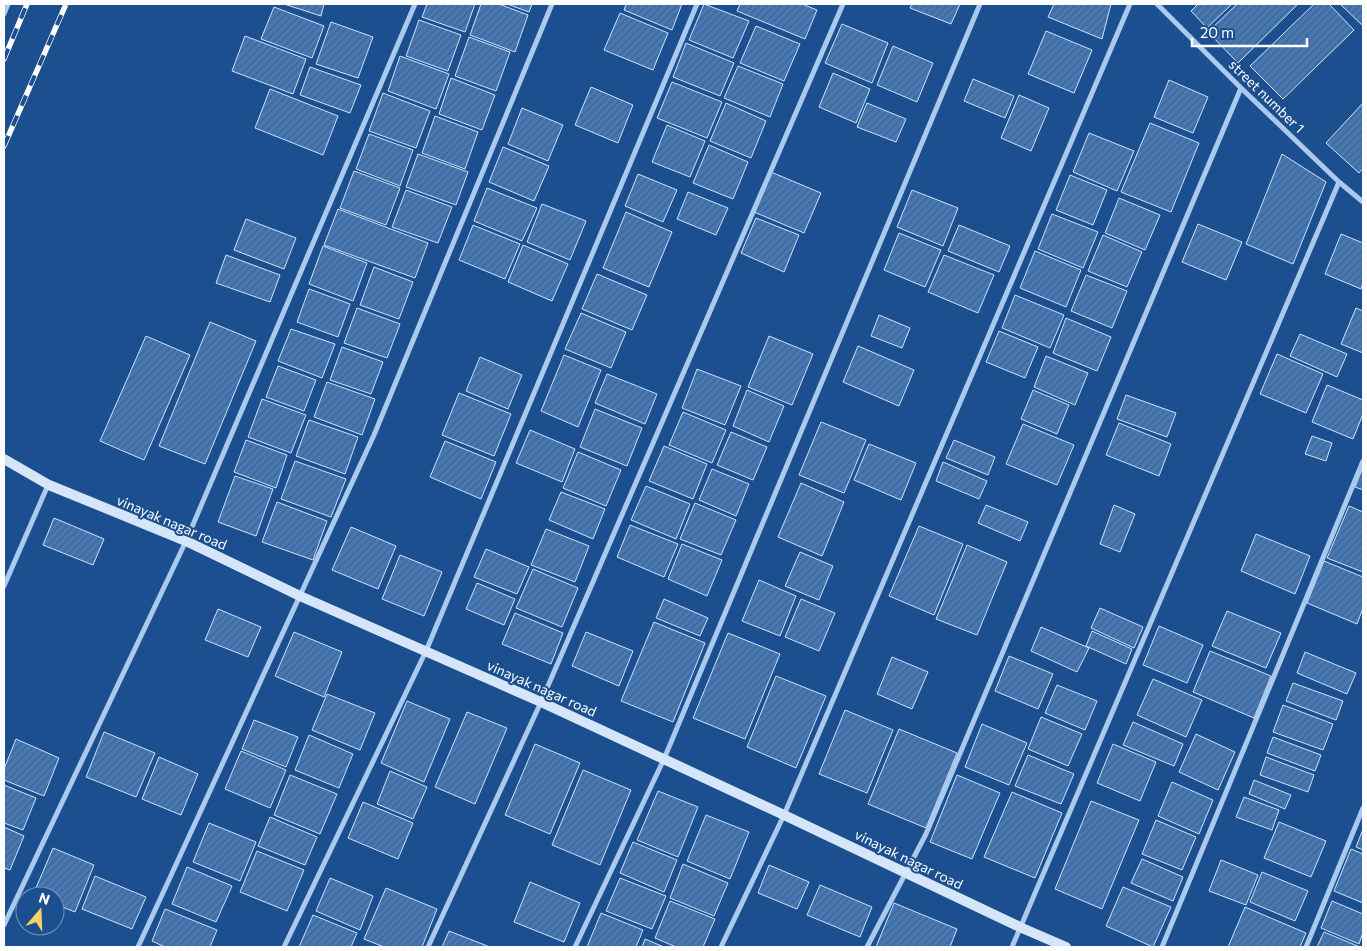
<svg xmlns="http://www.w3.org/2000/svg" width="1367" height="951" font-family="Commissioner,sans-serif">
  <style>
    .building { fill: url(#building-hatch); stroke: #cfe3fa }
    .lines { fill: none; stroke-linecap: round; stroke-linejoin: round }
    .street { stroke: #a9c9ee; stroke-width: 5 }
    .secondary { stroke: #d6e6fa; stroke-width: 10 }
    .rail-casing { stroke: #fff; stroke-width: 5.5 }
    .rail { stroke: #1b4f8f; stroke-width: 4; stroke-dasharray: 11; stroke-linecap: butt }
    .labels { text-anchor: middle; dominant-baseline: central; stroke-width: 4; stroke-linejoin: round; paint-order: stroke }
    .street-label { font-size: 14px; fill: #fff; stroke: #1b4f8f }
  </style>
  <defs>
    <pattern id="building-hatch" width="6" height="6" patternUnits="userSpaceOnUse" patternTransform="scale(1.25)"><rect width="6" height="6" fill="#4478b7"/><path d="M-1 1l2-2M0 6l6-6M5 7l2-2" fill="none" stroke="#486282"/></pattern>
  </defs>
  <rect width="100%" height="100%" fill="#1b4f8f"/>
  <path class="building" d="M284,4H324L321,16Z
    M427,4H475L465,32L422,17Z
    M481,4H499L528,15L515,52L470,35Z
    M507,4H532L529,12Z
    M626,4H682L672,30L624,10Z
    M704,4L749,21L733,58L689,40Z
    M740,4H802L817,10L805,39L737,11Z
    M912,4H960L951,24L910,8Z
    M1054,4H1111L1102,39L1048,17Z
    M1198,4H1232L1207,28L1191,11Z
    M1237,4H1298L1238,63L1208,32Z
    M1314,4H1329L1354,30L1283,99L1250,66Z
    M1340,4H1363V24L1362,25Z
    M274,7L324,26L312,58L261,39Z
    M620,13L668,33L653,70L604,50Z
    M419,20L461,35L448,71L406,56Z
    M331,22L373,37L358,78L316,64Z
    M842,24L888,43L872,83L825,63Z
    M756,26L800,44L784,81L740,63Z
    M1046,31L1092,50L1074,93L1028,74Z
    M245,36L306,59L293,94L232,71Z
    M469,37L510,52L496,91L455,76Z
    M686,43L734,63L720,96L673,77Z
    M893,46L933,63L917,102L877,85Z
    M400,56L449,74L436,109L388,91Z
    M738,66L783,84L770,117L724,98Z
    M310,67L361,85L350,113L300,95Z
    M833,73L870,89L856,123L819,107Z
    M451,78L495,95L482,130L439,114Z
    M973,79L1014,96L1005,118L964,101Z
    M1169,80L1208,97L1193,133L1154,117Z
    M672,82L722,102L707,138L657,118Z
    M591,87L633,105L618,143L575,125Z
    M270,89L338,116L323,155L255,128Z
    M383,93L430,111L416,148L369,131Z
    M1019,95L1049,108L1031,151L1001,138Z
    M726,103L766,121L751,158L710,141Z
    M867,103L906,119L896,142L857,127Z
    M1363,103V168L1359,173L1326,143Z
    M522,108L563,125L548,161L508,144Z
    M435,116L478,132L465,169L422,153Z
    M1150,123L1199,143L1171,212L1121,192Z
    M667,125L705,141L690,177L652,162Z
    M1089,133L1134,151L1117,191L1073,172Z
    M369,134L413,150L400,186L356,169Z
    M709,145L748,162L733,199L693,183Z
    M503,147L549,166L534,201L489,182Z
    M418,154L468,172L456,205L406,187Z
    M1282,154L1326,182L1293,264L1246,244Z
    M354,171L400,188L386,225L340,208Z
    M771,172L821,193L804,233L754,212Z
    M638,174L677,190L663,222L625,206Z
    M1070,175L1107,190L1093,225L1056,210Z
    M487,188L537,208L522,241L474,221Z
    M406,190L452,207L438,243L392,227Z
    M912,190L958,208L943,246L897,227Z
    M688,192L728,208L716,235L677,219Z
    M1119,198L1160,215L1145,250L1105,233Z
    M542,204L586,221L570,260L527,242Z
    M338,209L428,243L415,278L324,245Z
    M626,212L672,232L649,287L603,268Z
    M1052,214L1098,232L1083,268L1038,249Z
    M756,218L799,235L784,272L741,253Z
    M246,219L296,238L284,269L234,250Z
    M1198,224L1242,242L1226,280L1182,262Z
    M473,225L520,244L505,279L459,260Z
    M959,225L1010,246L999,272L948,251Z
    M899,233L941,250L925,287L884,270Z
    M1341,234L1363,243V284L1361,289L1325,274Z
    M1103,235L1142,252L1127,287L1088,271Z
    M523,245L568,264L552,301L508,282Z
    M323,246L367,263L353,301L309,284Z
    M1035,251L1081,270L1066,307L1020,288Z
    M226,255L280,275L270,302L216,283Z
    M944,255L994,275L978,313L928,292Z
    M374,267L413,282L399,319L360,305Z
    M597,274L647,295L632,330L582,309Z
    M1086,275L1127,291L1112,328L1071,311Z
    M309,289L350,304L338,337L297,322Z
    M1015,295L1064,315L1050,348L1002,328Z
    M357,308L400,324L387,358L344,343Z
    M1356,308L1363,311V353L1341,344Z
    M581,313L626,332L611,368L565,349Z
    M879,315L910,328L902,348L871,336Z
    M1066,318L1111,337L1097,371L1053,353Z
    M210,322L256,341L205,464L159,446Z
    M291,329L335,344L322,378L278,361Z
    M999,331L1038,347L1025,378L986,362Z
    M1300,334L1347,354L1337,377L1290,356Z
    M146,336L190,355L144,460L100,441Z
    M769,336L813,354L792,405L748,387Z
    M858,346L914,370L899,406L843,382Z
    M342,347L383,362L371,394L330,380Z
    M1277,354L1323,374L1306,413L1260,394Z
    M564,355L601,370L578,427L541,411Z
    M1046,356L1088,373L1075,405L1034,387Z
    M480,357L522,375L508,409L466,391Z
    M278,366L316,380L304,411L266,397Z
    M697,369L741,386L725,425L682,408Z
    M607,374L657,394L645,424L595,403Z
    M327,382L375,399L362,435L314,417Z
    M1327,385L1363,400V414L1353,439L1312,422Z
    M747,390L784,406L769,442L733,426Z
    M1033,390L1069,405L1057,434L1021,419Z
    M459,393L511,414L494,456L442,435Z
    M1126,395L1176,413L1167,437L1117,419Z
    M262,399L306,415L291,453L248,437Z
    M595,409L642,428L627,466L580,447Z
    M683,412L726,430L712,463L669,445Z
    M309,420L358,437L345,474L296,456Z
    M821,422L866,440L844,493L799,475Z
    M1119,423L1171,444L1159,476L1106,455Z
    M1023,424L1074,445L1057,485L1006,464Z
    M530,430L575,449L562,482L516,463Z
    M731,432L767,447L753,480L717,465Z
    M1312,436L1332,443L1326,461L1305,454Z
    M246,440L287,455L276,488L234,472Z
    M954,440L995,457L988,475L946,458Z
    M445,441L496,462L481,499L430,477Z
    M869,444L916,463L901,500L854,480Z
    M664,446L707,464L693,499L649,481Z
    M578,452L621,470L606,506L563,488Z
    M295,461L346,479L331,517L281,499Z
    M943,462L987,481L979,499L936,481Z
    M1363,467V490L1355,487Z
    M712,469L749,484L736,516L699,500Z
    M235,476L273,489L256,536L218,522Z
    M801,483L844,502L822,556L778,537Z
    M646,486L690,504L676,539L631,520Z
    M561,492L605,509L593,539L549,520Z
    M277,502L327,521L313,560L262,542Z
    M695,503L736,520L721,555L680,539Z
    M986,505L1028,522L1020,541L978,523Z
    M1114,505L1135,514L1120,552L1100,544Z
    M1349,506L1363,512V572L1327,558Z
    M54,518L104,539L93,565L43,545Z
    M630,525L678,544L664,577L617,557Z
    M919,526L963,544L934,615L889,596Z
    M351,527L396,546L378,589L332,570Z
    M546,529L589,546L575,582L531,565Z
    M1256,534L1310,556L1295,594L1241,571Z
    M682,544L722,560L707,596L668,579Z
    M967,545L1007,562L977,635L936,619Z
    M486,549L529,567L517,594L474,577Z
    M800,552L833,566L819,600L785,586Z
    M400,555L442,572L424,616L382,599Z
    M1324,561L1363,577V608L1357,624L1307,603Z
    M533,569L578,588L562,627L516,608Z
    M759,580L796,596L780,636L742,621Z
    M477,583L515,599L504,625L466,609Z
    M664,599L708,618L700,636L656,618Z
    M801,599L835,613L819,651L785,637Z
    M1100,608L1143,627L1134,648L1091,628Z
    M218,609L261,627L248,657L205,640Z
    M1227,611L1281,633L1266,668L1212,646Z
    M515,613L563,633L551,664L502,644Z
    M654,622L705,643L673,722L621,701Z
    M1159,626L1203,645L1187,683L1143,665Z
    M1041,627L1089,648L1077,672L1031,651Z
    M1092,631L1132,649L1126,664L1086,646Z
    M294,632L342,652L324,697L275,676Z
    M586,632L633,651L619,686L572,666Z
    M728,633L780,654L745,739L693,718Z
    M1210,651L1271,676L1254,718L1193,692Z
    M1305,652L1356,673L1347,694L1297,673Z
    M1009,656L1053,674L1038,709L995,691Z
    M892,657L928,672L912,709L877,694Z
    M776,676L826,696L796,768L747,747Z
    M1153,679L1202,700L1186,737L1137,715Z
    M1293,683L1343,701L1336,720L1286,701Z
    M1057,685L1097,701L1085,730L1045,713Z
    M327,694L375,713L360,750L312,730Z
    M407,701L450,719L424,782L381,763Z
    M1283,705L1333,724L1323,750L1273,732Z
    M845,710L893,730L867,793L819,774Z
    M467,712L507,728L475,804L435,787Z
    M1041,717L1082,734L1068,766L1028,749Z
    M254,720L298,737L286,767L242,749Z
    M1133,722L1183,744L1174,766L1123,745Z
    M982,724L1027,743L1009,785L965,767Z
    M899,729L957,753L926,828L868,804Z
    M104,732L155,753L136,797L86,777Z
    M1196,734L1235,752L1218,790L1179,772Z
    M309,735L353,754L339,788L295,770Z
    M1273,737L1321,755L1315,771L1267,753Z
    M16,739L59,758L44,796L4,780V769Z
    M535,744L580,763L550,834L505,815Z
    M1113,744L1156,762L1140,801L1097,783Z
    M241,751L286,770L270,808L225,789Z
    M1028,755L1074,774L1061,804L1015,786Z
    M159,757L198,774L181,815L142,799Z
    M1266,757L1314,775L1308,792L1260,775Z
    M583,770L631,790L600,865L552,845Z
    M390,771L427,787L413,819L377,804Z
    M290,775L337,794L320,834L274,815Z
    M957,775L1000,793L972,859L930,842Z
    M1254,780L1291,795L1285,809L1249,794Z
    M1172,782L1213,800L1199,834L1158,816Z
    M4,785L36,798L23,830L4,823Z
    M658,791L698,807L678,857L637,840Z
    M1012,792L1062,813L1035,878L984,857Z
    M1244,797L1279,810L1272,830L1236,817Z
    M1091,801L1139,820L1102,909L1055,889Z
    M363,802L413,823L398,859L348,838Z
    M706,815L749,832L730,879L687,861Z
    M270,817L317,837L305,865L258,846Z
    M1156,820L1196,837L1182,870L1142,854Z
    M1279,822L1326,841L1311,877L1264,858Z
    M209,823L256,842L240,881L193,862Z
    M4,827L24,836L10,870L4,868Z
    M1363,829V850L1356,847Z
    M633,842L677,860L664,892L620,873Z
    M53,848L94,865L75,912L55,904V896L33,895Z
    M1351,849L1363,854V903L1334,891Z
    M257,851L304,870L287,911L240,892Z
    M1142,859L1183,877L1173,901L1131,883Z
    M1221,860L1258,875L1246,905L1209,891Z
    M683,864L728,883L714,916L670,898Z
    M769,865L809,882L797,909L758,893Z
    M187,867L232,886L216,922L172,904Z
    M1262,872L1308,891L1295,921L1250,902Z
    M95,876L146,897L132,929L82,909Z
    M330,878L373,896L360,930L316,911Z
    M620,878L666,896L652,929L606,911Z
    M530,882L580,903L564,942L514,922Z
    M820,885L872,907L860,937L807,915Z
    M1123,887L1171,907L1153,947L1106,926Z
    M386,888L437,909L422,947H384L364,939Z
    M670,901L715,919L703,947H676L655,938Z
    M1332,901L1363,914V932L1359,944L1321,928Z
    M894,903L957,929L950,947H876Z
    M1245,907L1306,933L1300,947H1228Z
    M165,909L217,930L210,947H165L152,941Z
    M601,913L643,930L636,947H587Z
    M313,915L357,933L351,947H299Z
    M449,931L490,947H442Z
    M1324,932L1360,947H1317Z
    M645,939L664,947H642Z"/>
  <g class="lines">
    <path class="street" d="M1157,4L1241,88L1339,182L1363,202
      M4,14L8,4
      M4,586L48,485
      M4,925L186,541L415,4
      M138,947L374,435L552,4
      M284,947L426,651L697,4
      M428,947L541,702L843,4
      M575,947L664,759L980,4
      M721,947L784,815L1130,4
      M867,947L926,834L1241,88
      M1012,947L1339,182
      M1162,947L1363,461
      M1306,947L1363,808"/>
    <path class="secondary" d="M4,459L49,485L186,541L300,596L541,702L784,815L1022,928L1066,947"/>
    <g class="rail-casing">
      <path id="rail" d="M4,59L27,4
        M4,146L66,4"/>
    </g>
    <use href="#rail" class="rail"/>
  </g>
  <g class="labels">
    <g class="street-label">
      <text transform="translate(1267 96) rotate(44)">street number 1</text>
      <text transform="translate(172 522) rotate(23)">vinayak nagar road</text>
      <text transform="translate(542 688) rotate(24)">vinayak nagar road</text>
      <text transform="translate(909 859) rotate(26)">vinayak nagar road</text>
    </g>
  </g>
  <rect width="1367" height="951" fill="none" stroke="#ffffff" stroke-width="10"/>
  <g transform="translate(40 911) rotate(19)"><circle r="24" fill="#1b4f8f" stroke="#7695bc"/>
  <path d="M0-4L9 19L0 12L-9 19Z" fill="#ffd166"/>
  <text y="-8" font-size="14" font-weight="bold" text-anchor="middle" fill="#ffffff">N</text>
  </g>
  <path d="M1192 38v8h115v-8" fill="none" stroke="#ffffff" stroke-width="2.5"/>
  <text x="1200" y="38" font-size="15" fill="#ffffff" stroke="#1b4f8f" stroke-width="4" paint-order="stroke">20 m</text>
</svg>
